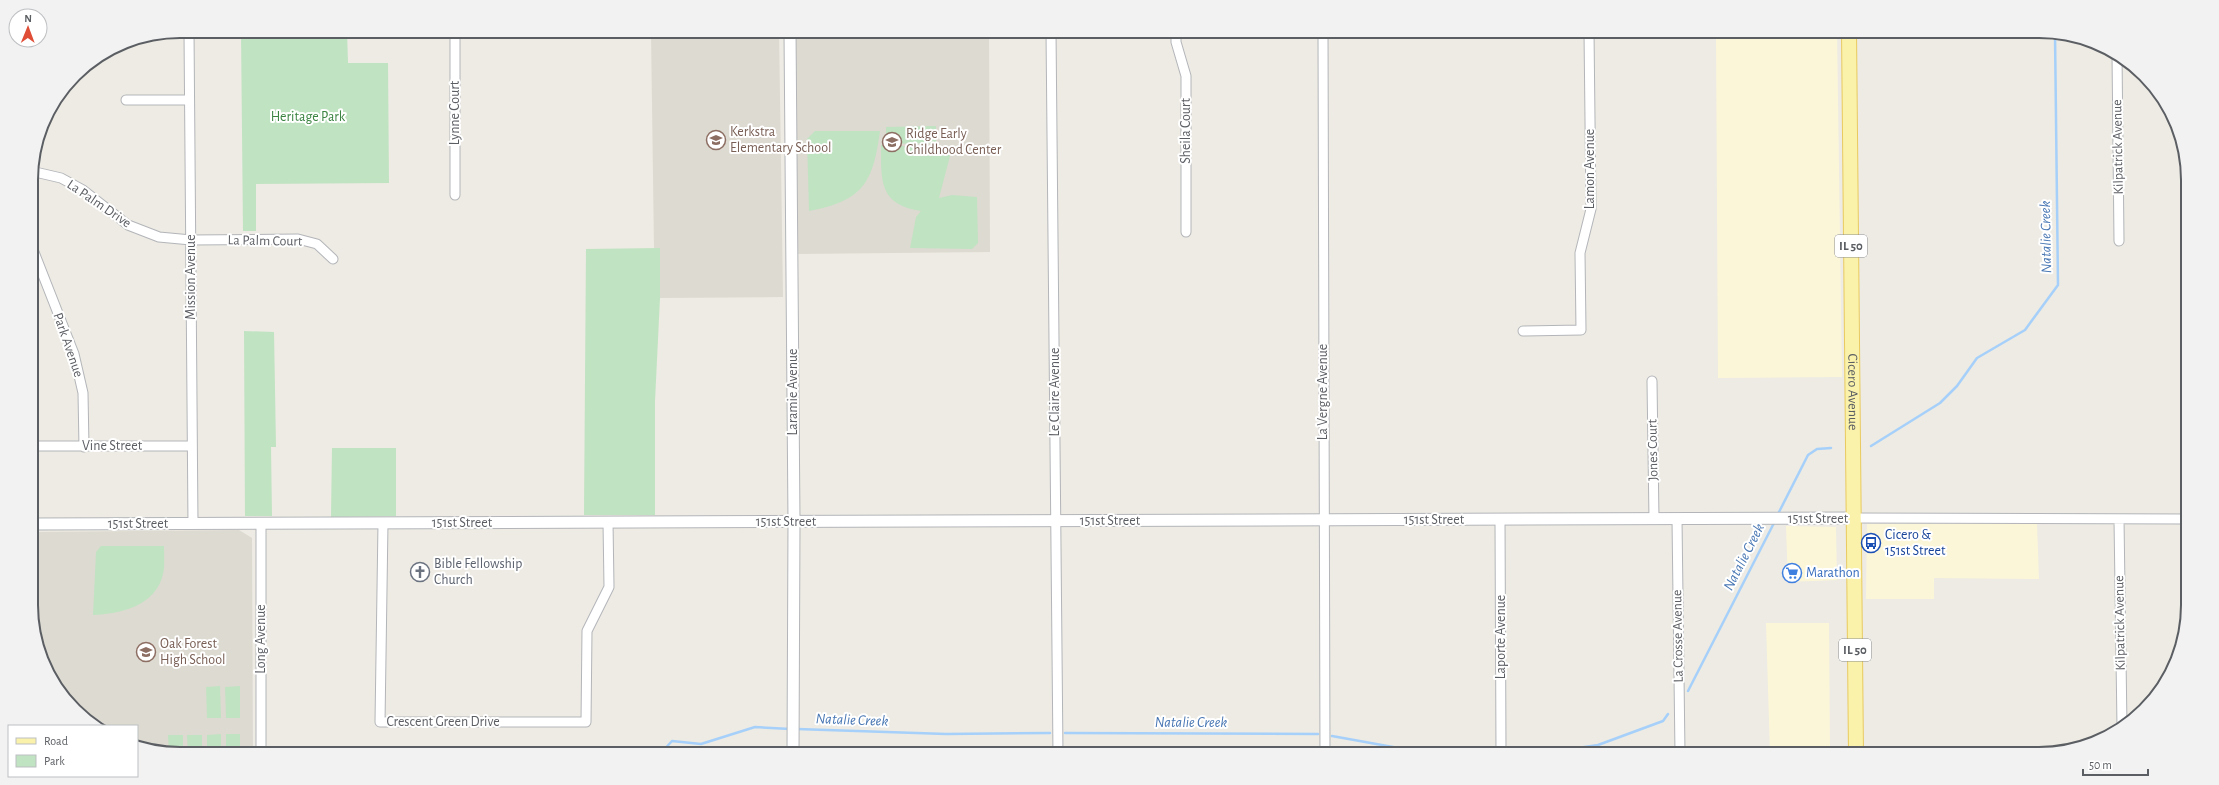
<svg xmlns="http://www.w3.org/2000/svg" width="2219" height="785" font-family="'Alegreya Sans',sans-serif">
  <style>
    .commercial { fill: #fcf6d9 }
    .education { fill: #dddad1 }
    .green { fill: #c0e3c2 }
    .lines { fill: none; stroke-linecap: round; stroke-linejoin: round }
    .stream { stroke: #a6d0fa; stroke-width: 2.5 }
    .minor-casing { stroke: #b3b5b9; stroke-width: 11 }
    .tertiary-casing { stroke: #b3b5b9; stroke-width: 13 }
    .primary-casing { stroke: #e9ca60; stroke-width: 16 }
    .minor { stroke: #fff; stroke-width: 9 }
    .tertiary { stroke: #fff; stroke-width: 11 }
    .primary { stroke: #faf2aa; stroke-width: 14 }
    .labels { text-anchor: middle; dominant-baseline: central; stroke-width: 4; stroke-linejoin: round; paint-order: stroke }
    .shield { fill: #fff; stroke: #8c8e92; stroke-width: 1 }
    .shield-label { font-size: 13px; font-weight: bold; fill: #5b5e63 }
    .street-label { font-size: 14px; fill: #5b5e63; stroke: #fff }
    .park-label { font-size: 14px; fill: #3a8341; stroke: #fff }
    .education-label { font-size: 14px; fill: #785e54; stroke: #fff; text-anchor: start }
    .transit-label { font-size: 14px; fill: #164399; stroke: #fff; text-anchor: start }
    .worship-label { font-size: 14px; fill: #5b616d; stroke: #fff; text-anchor: start }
    .shop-label { font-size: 14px; fill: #366cbe; stroke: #fff; text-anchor: start }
    .water-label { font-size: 15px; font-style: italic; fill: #4776b3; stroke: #fff }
    .rim { fill: none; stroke: #5b5e63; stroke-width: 2 }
  </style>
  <rect width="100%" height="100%" fill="#edebe3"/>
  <path class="commercial" d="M1716,31H1837L1842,377L1718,378Z
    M1867,524H2037L2039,579L1934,578V599H1866Z
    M1786,526L1836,527L1837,580L1788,582Z
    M1766,623H1829L1830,754H1770Z"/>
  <path class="education" d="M651,31H779L783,297L660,298V249L654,248Z
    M794,31H989L990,252L795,254Z
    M239,530L252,538L253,754H180L137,747V726H94L68,703L46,671L34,634L33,532Z"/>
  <path class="green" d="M241,31H347L348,63H388L389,183L256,184V231H243Z
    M936,126V143L886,144V127Z
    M815,131H880C873,183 863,201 809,211L807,139Z
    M881,145L943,148L950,156L939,198L952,195L977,197L978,243L972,249L910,248L916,217L921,211C879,205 881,181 881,145Z
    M660,248V298L655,401V515H584L586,249Z
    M244,331L274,332L276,447H271L272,516H245Z
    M332,448H396V516L331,517Z
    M101,546H164C164,555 165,566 163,574C156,606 120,614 93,615L96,552Z
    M220,686L221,718H207L206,687Z
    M240,686V718H226L225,687Z
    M221,734V754H207V735Z
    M226,734H240V754H226Z
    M168,735H183V754L169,752Z
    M187,735H202V754H188Z"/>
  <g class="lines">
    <path class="stream" d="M1871,446L1940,403L1957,386L1977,358L2025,330L2058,285L2055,34
      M1778,514L1808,455L1817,449L1831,448
      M1688,691L1775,521
      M797,729L946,734L1050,733
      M1065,733L1318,734
      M1332,736L1415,751L1463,754
      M660,754L672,741L701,744L755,727L790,729
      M1538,754L1598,745L1663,721L1668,714"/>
    <g class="minor-casing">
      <path id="minor" d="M189,31L193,524
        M455,31V195
        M1051,31L1058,754
        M1176,31V42L1186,76V232
        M1323,31L1325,754
        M2117,54L2119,241
        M126,100H189
        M31,171L61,178L83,190L128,225L159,237L191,240L298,239L317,244L333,259
        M32,247L74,354L83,393L84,447
        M1523,331L1581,330L1580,253L1591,209L1589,31
        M1652,381L1654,519
        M33,446H192
        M1854,518L2188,519
        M1677,519L1680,754
        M2119,519L2122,727
        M1500,520L1501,754
        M261,523V754
        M383,523L380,722H586L587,631L609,587L608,522"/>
    </g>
    <g class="tertiary-casing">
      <path id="tertiary" d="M790,31L794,522L793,754
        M33,524L1854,518"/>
    </g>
    <g class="primary-casing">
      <g id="primary">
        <path id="s1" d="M1849,31L1856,754"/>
      </g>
    </g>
    <use href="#minor" class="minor"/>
    <use href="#tertiary" class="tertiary"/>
    <use href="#primary" class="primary"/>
  </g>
  <defs>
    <g id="school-ring" transform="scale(1)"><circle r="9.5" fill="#fff" stroke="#8d6e63" stroke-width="1.5"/><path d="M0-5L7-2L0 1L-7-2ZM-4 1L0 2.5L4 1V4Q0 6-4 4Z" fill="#8d6e63"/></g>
    <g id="bus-ring" transform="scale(1)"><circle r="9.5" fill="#fff" stroke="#1a4fb4" stroke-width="1.5"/><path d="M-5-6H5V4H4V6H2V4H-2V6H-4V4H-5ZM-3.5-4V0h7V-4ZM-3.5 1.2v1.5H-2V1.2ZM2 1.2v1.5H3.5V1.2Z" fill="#1a4fb4"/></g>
    <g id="church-ring" transform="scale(1)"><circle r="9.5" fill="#fff" stroke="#6b7280" stroke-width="1.5"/><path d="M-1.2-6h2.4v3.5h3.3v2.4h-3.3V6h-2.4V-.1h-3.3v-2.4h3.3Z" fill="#6b7280"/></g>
    <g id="supermarket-ring" transform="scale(1)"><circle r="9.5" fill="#fff" stroke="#3f7fe0" stroke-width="1.5"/><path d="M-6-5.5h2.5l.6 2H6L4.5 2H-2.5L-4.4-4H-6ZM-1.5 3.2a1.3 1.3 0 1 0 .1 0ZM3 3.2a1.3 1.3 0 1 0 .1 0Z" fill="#3f7fe0"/></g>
  </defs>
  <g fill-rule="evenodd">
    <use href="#school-ring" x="716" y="140"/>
    <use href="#school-ring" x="892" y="142"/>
    <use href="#bus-ring" x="1871" y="543"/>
    <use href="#church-ring" x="420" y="572"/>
    <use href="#supermarket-ring" x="1792" y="573"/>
    <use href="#school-ring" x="146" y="652"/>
  </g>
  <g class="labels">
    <g class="shield">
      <rect x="1835" y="235" width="32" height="22" rx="3"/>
      <rect x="1839" y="639" width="32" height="22" rx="3"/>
    </g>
    <g class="shield-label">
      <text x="1851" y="246">IL 50</text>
      <text x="1855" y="650">IL 50</text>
    </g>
    <g class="street-label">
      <text transform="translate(455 113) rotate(-90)">Lynne Court</text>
      <text transform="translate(1186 131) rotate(-90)">Sheila Court</text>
      <text transform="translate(2118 147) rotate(-91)">Kilpatrick Avenue</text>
      <text transform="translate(1590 169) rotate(-90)">Lamon Avenue</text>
      <text transform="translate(99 204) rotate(34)">La Palm Drive</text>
      <text transform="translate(265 241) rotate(1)">La Palm Court</text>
      <text transform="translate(191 277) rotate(-90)">Mission Avenue</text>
      <text transform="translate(68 345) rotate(71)">Park Avenue</text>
      <text transform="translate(793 392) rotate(-90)">Laramie Avenue</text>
      <text transform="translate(1055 392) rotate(-90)">Le Claire Avenue</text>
      <text transform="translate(1323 392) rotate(-90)">La Vergne Avenue</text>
      <text stroke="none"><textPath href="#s1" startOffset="361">Cicero Avenue</textPath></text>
      <text x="112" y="446">Vine Street</text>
      <text transform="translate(1653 450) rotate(-91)">Jones Court</text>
      <text x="1818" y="519">151st Street</text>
      <text x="1434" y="520">151st Street</text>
      <text x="1110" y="521">151st Street</text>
      <text x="786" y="522">151st Street</text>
      <text x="462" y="523">151st Street</text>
      <text x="138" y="524">151st Street</text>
      <text transform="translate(2120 623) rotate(-91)">Kilpatrick Avenue</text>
      <text transform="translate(1678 636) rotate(-91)">La Crosse Avenue</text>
      <text transform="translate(1501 637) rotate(-90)">Laporte Avenue</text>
      <text transform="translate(261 639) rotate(-90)">Long Avenue</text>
      <text x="443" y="722">Crescent Green Drive</text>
    </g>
    <g class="park-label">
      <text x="308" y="117">Heritage Park</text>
    </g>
    <g class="education-label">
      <text x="730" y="132">Kerkstra<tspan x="730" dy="16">Elementary School</tspan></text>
      <text x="906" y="134">Ridge Early<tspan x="906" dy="16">Childhood Center</tspan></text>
      <text x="160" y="644">Oak Forest<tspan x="160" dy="16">High School</tspan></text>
    </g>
    <g class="transit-label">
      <text x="1885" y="535">Cicero &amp;<tspan x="1885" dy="16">151st Street</tspan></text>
    </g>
    <g class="worship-label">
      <text x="434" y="564">Bible Fellowship<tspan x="434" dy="16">Church</tspan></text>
    </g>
    <g class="shop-label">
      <text x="1806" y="573">Marathon</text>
    </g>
    <g class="water-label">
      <text transform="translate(2046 237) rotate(-91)">Natalie Creek</text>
      <text transform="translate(1744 557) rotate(-63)">Natalie Creek</text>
      <text transform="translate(852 720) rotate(2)">Natalie Creek</text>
      <text x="1191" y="722">Natalie Creek</text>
    </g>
  </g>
  <path d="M0 0H2219V785H0ZM180 38H2039A142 142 0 0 1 2181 180V605A142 142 0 0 1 2039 747H180A142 142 0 0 1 38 605V180A142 142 0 0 1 180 38Z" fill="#f2f2f3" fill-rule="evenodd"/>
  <path class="rim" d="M180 38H2039A142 142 0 0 1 2181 180V605A142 142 0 0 1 2039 747H180A142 142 0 0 1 38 605V180A142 142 0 0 1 180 38Z"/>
  <rect x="8" y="725" width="130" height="52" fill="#ffffff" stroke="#bdbfc1"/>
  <rect x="16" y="738" width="20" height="6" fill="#faf2aa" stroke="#bdbfc1"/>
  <text x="44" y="745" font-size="12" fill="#5b5e63">Road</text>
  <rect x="16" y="755" width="20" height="12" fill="#c0e3c2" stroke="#bdbfc1"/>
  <text x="44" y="765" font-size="12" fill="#5b5e63">Park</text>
  <g transform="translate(28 28) rotate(1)"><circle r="19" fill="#ffffff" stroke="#bdbfc1"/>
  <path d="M0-3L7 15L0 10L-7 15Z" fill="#df4d37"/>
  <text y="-6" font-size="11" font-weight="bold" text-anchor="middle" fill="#5b5e63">N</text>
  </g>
  <path d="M2083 769v6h65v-6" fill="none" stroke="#5b5e63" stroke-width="2"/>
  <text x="2089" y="769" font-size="12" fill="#5b5e63" stroke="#ffffff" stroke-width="3" paint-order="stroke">50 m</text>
</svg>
